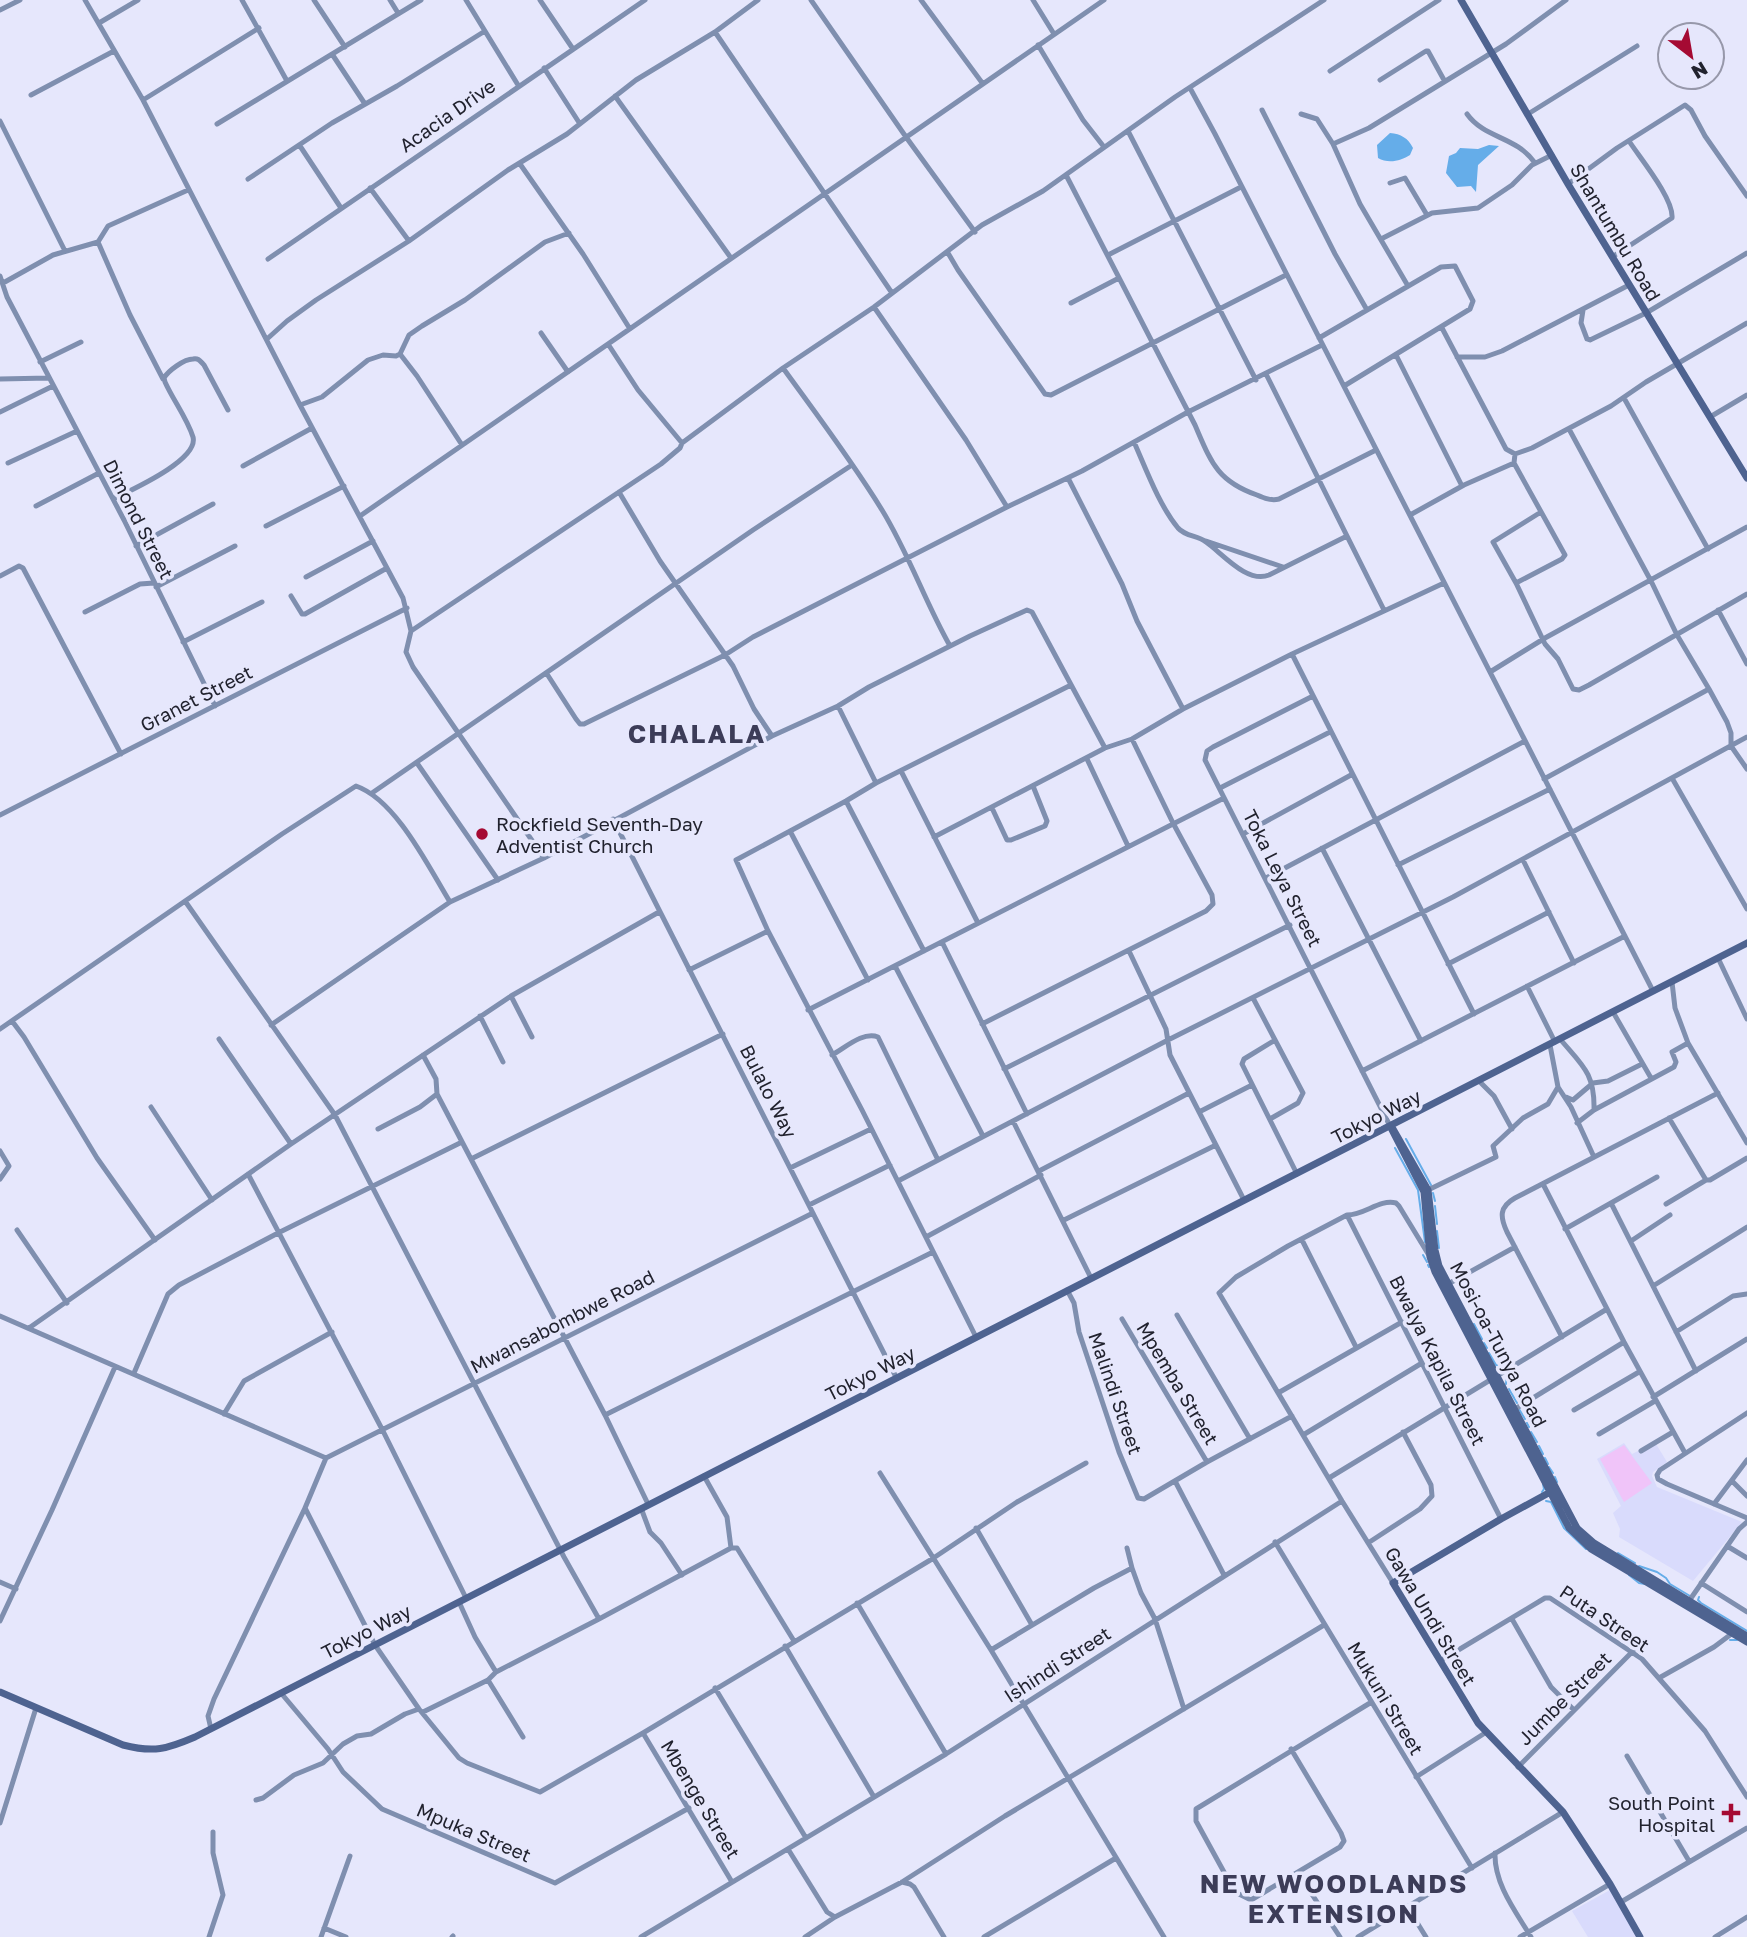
<svg xmlns="http://www.w3.org/2000/svg" width="1747" height="1937" font-family="'Golos Text',sans-serif">
  <style>
    .built { fill: #d9dbfc }
    .green { fill: #f0c4f9 }
    .water { fill: #65ade9 }
    .lines { fill: none; stroke-linecap: round; stroke-linejoin: round }
    .stream { stroke: #65ade9; stroke-width: 2 }
    .street { stroke: #7f8faf; stroke-width: 5 }
    .secondary { stroke: #4e6390; stroke-width: 7 }
    .poi-dot { fill: #a50a33; stroke: #e6e7fc; stroke-width: 2.5 }
    .labels { text-anchor: middle; dominant-baseline: central; stroke-width: 7; stroke-linejoin: round; paint-order: stroke }
    .street-label { font-size: 19px; fill: #21222e; stroke: #e6e7fc }
    .poi-label { font-size: 19px; fill: #21222e; stroke: #e6e7fc; text-anchor: start }
    .district-label { font-size: 26px; font-weight: bold; letter-spacing: 2px; fill: #3c3c58; stroke: #e6e7fc }
  </style>
  <rect width="100%" height="100%" fill="#e6e7fc"/>
  <path class="built" d="M1624,1443L1632,1454L1638,1451L1640,1454L1656,1444L1667,1462L1653,1472L1652,1476L1657,1487L1742,1522L1693,1581L1619,1537L1620,1529L1613,1513L1621,1506L1597,1459Z
    M1610,1890L1638,1937H1588L1572,1911Z"/>
  <path class="green" d="M1624,1445L1652,1483L1624,1502L1600,1459Z"/>
  <path class="water" d="M1390,133C1401,134 1408,138 1413,148L1410,155C1401,161 1388,164 1378,158L1377,145Z
    M1489,145L1499,146L1478,165L1476,192L1471,186L1457,187L1446,173L1449,156L1456,153L1460,148L1478,149Z"/>
  <g class="lines">
    <path class="stream" d="M1406,1139L1431,1185
      M1395,1148L1418,1190L1425,1242
      M1433,1193L1435,1201
      M1435,1206L1437,1224
      M1437,1231L1439,1248
      M1423,1255L1427,1262
      M1428,1265L1429,1267
      M1474,1324L1482,1339
      M1484,1343L1487,1348
      M1489,1353L1496,1365L1502,1366
      M1506,1384L1507,1374
      M1509,1389L1517,1403
      M1519,1409L1525,1419
      M1527,1423L1529,1427
      M1531,1432L1537,1442
      M1539,1446L1543,1454
      M1545,1458L1548,1464
      M1549,1467L1553,1473
      M1555,1477L1557,1482
      M1542,1492L1544,1489L1543,1484
      M1546,1501L1551,1502L1564,1528L1586,1549
      M1618,1553L1635,1563
      M1639,1566L1657,1572L1666,1578L1670,1584L1690,1596
      M1629,1575L1639,1583L1645,1584
      M1699,1597L1698,1600L1701,1603L1747,1631
      M1730,1640H1737"/>
    <path class="street" d="M85,0L143,100L300,405L403,598L411,631L406,652L413,667L544,858L772,736L838,706L869,687L970,636L1027,610L1032,612L1105,748
      M242,0L287,81
      M314,0L345,47
      M390,0L398,13
      M466,0L518,85
      M540,0L573,49
      M758,0L715,32L892,293
      M811,0L906,137L975,232
      M921,0L983,84
      M1033,0L1054,34
      M0,10L20,0
      M99,23L138,0
      M1038,45L1083,120L1104,147
      M332,54L365,104
      M544,68L580,124
      M1330,71L1439,0
      M1380,80L1426,51H1428L1444,80
      M1190,88L1215,134L1653,991
      M31,95L114,51
      M615,96L731,258
      M143,100L259,28
      M1262,110L1335,254L1367,310
      M1301,114L1317,119L1333,144L1369,128L1506,44L1566,0
      M1467,114C1485,139 1516,136 1535,163
      M1528,114L1637,46
      M0,121L65,251
      M217,124L421,0
      M1128,131L1256,380
      M1333,144L1360,204L1408,286
      M300,146L341,208
      M520,164L583,254L630,329
      M1066,175L1195,425C1211,462 1217,481 1257,495C1264,498 1271,501 1279,499L1376,450
      M248,179L332,123L397,86L485,31
      M1390,183L1405,178L1427,215
      M1568,184L1617,148L1685,105L1691,110L1705,136L1747,196
      M370,188L409,241
      M1381,239L1432,213L1478,208L1512,185L1532,165L1552,155
      M98,242L108,226L188,190
      M948,253L958,270L1045,394L1051,395L1286,275
      M1108,255L1241,187
      M1612,257L1672,218C1674,199 1640,158 1629,141
      M268,259L645,0
      M0,276L7,297L124,520L215,706
      M3,283L53,255L98,242L130,315L163,379
      M1071,303L1119,278
      M874,307L966,440L1007,507L1082,471L1188,412L1322,345
      M1583,310L1581,323L1587,339L1590,340L1646,313L1747,253
      M1442,328L1506,449L1515,454L1532,448L1611,406L1646,382L1747,323
      M541,333L568,372
      M1319,338L1441,267L1455,266L1473,301L1470,309L1344,386
      M267,339L287,321L316,300L409,241L508,170L567,134L636,80L715,32
      M608,344L638,390L682,443
      M400,354L417,376L462,445
      M1396,355L1462,486
      M1457,357H1485L1502,351L1629,285
      M40,362L81,342
      M783,368C817,415 852,461 882,510C909,554 925,602 950,646
      M1266,374L1384,610
      M0,379L49,378
      M1624,398L1708,549
      M300,405L322,397L368,360L383,355L396,356L400,354L409,335L422,326L465,300L545,242L569,233
      M0,412L53,386
      M1710,417L1747,395
      M1134,442C1146,469 1159,505 1178,528C1186,537 1197,535 1206,542C1222,553 1247,584 1269,575L1347,536
      M1515,454L1514,463L1565,555L1562,559L1516,583
      M8,463L77,431
      M243,466L312,428
      M1068,478L1122,584L1137,621L1183,709
      M619,492L660,561L733,666L754,709L772,736
      M113,499C131,490 199,460 193,437C187,418 173,400 165,382L164,378C168,371 184,359 193,359C199,358 200,361 204,365L228,410
      M36,506L99,473
      M1541,512L1493,542L1516,583L1545,644L1558,659L1573,689L1579,690L1589,685L1747,594
      M1410,515L1464,485L1514,463
      M360,516L1104,0
      M266,526L344,486
      M1206,541L1283,567
      M136,546L213,504
      M0,576L19,566L23,568L121,754
      M306,577L373,541
      M156,587L235,546
      M291,596L302,614H305L387,568
      M1718,610L1747,664
      M85,612L140,584L154,583
      M411,631L661,464L680,448L682,443L783,368L874,307L982,225L1043,191L1175,97L1324,0
      M183,642L262,602
      M1292,654L1474,1014
      M1490,672L1545,638L1747,527
      M547,674L576,719L580,724H584L725,655L753,637L1007,507
      M1709,689L1727,722L1731,733V746L1747,769
      M1313,696L1213,747L1207,751L1205,760L1390,1126
      M838,706L876,783
      M1087,759L1128,846
      M417,763L498,880
      M901,771L978,923
      M1672,778L1747,909
      M1544,779L1709,689L1677,635L1651,581L1569,429
      M1220,788L1330,732
      M372,793L753,530L852,465
      M846,801L924,951
      M992,808L1007,840H1011L1045,826L1047,821L1033,786
      M0,815L407,608
      M613,819L896,1377
      M790,831L868,980
      M1243,834L1351,775
      M934,837L1105,748L1132,739L1183,709L1292,654L1444,583
      M1322,848L1421,1041
      M1523,860L1574,963
      M1398,865L1550,789
      M1266,878L1525,741
      M185,901L335,1115L564,1557L599,1619
      M942,942L1027,1114
      M1129,951L1166,1029L1170,1055L1244,1200
      M1718,958L1747,1019
      M1448,964L1549,912
      M895,966L983,1136
      M689,970L768,931
      M1672,982L1675,1008L1688,1043L1747,1143
      M1527,986L1555,1042
      M511,996L532,1037
      M1253,998L1303,1093L1298,1103L1270,1119
      M808,1010L1224,798
      M1613,1012L1651,1078
      M480,1016L503,1062
      M12,1021L24,1037L97,1158L155,1240
      M982,1024L1206,911L1213,904L1212,895L1173,823L1132,739
      M271,1025L450,902L544,858
      M0,1029L282,834L356,786C396,800 428,866 450,902
      M219,1039L291,1144
      M1560,1039C1582,1065 1595,1073 1594,1110
      M1275,1040L1244,1059L1242,1064L1297,1174
      M1550,1045L1558,1087L1571,1107L1594,1157
      M423,1055L436,1079L437,1094L471,1159
      M832,1055C845,1048 863,1031 878,1037L938,1160
      M1004,1069L1290,925
      M1362,1071L1625,936
      M1479,1081L1494,1096L1512,1129
      M1566,1097L1573,1100L1593,1083L1608,1081L1642,1064
      M151,1107L212,1200
      M1199,1112L1252,1085
      M1669,1118L1706,1180H1710L1747,1158
      M1013,1121L1091,1278
      M1577,1123L1594,1110L1674,1067L1676,1062L1672,1052L1688,1043
      M378,1129L420,1107L437,1094
      M0,1151L9,1166L0,1179
      M790,1168L871,1129
      M1039,1171L1189,1093
      M248,1174L383,1431L466,1598
      M898,1181L1168,1040L1453,897L1747,737
      M1543,1184L1624,1342L1685,1453
      M1428,1190L1496,1157L1493,1146L1523,1118L1548,1104L1558,1087
      M1611,1203L1657,1177
      M1666,1204L1706,1180
      M809,1205L890,1165
      M1347,1215L1501,1519
      M1064,1220L1216,1145
      M1565,1229L1611,1203L1696,1371
      M17,1230L67,1303
      M926,1237L1041,1175
      M1302,1240L1356,1347
      M1631,1241L1670,1215
      M1448,1284L1515,1247
      M1653,1286L1747,1227
      M1067,1290L1074,1303L1079,1332L1119,1452L1138,1498L1144,1499L1207,1462L1292,1416
      M1177,1315L1250,1439
      M0,1316L326,1458
      M1122,1319L1207,1462
      M29,1328L291,1144L511,996L659,912
      M1676,1332L1733,1296L1747,1294
      M976,1337L862,1110L768,931L736,860L846,801L876,783L1071,685
      M1562,1337L1507,1232C1500,1217 1499,1207 1515,1198L1718,1093
      M134,1373L168,1294L179,1285L280,1232L462,1142
      M1278,1393L1402,1322
      M1653,1397L1747,1339
      M1515,1409L1624,1342
      M1574,1410L1639,1372
      M1747,1413L1660,1470L1657,1475L1658,1479L1667,1484L1747,1518
      M224,1414L244,1381L332,1332
      M605,1415L933,1252
      M1599,1434L1655,1401
      M1303,1435L1422,1363
      M1641,1451L1673,1432
      M326,1458L305,1508L375,1645L419,1709L459,1758L467,1763L540,1792L643,1733L932,1559L1017,1502L1086,1463
      M326,1458L813,1213
      M880,1473L991,1650L1164,1937
      M704,1476L727,1517L731,1548
      M1329,1478L1607,1309
      M1175,1481L1224,1575
      M1732,1481L1747,1496
      M648,1504L605,1415L471,1159L723,1034
      M1714,1504L1747,1460
      M641,1508L650,1532L661,1543L682,1575
      M976,1528L1032,1625
      M1275,1542L1472,1868
      M1368,1543L1420,1509L1432,1496L1431,1485L1403,1432
      M1727,1546L1747,1558
      M731,1548H737L794,1641
      M1132,1568L1141,1593L1155,1619L1184,1709
      M0,1582L16,1589
      M1393,1583L1342,1501L1219,1293L1236,1277L1288,1246L1347,1215C1365,1215 1379,1199 1396,1203L1399,1206L1430,1257
      M1701,1583L1747,1612
      M1689,1601L1739,1529L1747,1522
      M459,1602L475,1637L496,1672
      M857,1603L946,1754
      M1512,1619L1551,1687L1574,1710
      M0,1621L52,1510L115,1367
      M785,1646L874,1797
      M991,1650L1094,1588L1132,1568L1127,1548
      M1440,1661L1545,1598H1550L1642,1659L1705,1731L1747,1797
      M1659,1678L1714,1647L1734,1632
      M488,1680L523,1737
      M715,1688L806,1838
      M281,1693L328,1749L343,1772L382,1809L555,1883L689,1808
      M423,1712L488,1680L496,1672L599,1619L731,1548
      M211,1729L208,1716L214,1699L305,1508
      M643,1733L732,1882
      M1291,1749L1341,1833L1344,1841L1340,1847L1251,1900L1237,1893L1230,1883L1196,1821V1809L1370,1703
      M1627,1756L1689,1861
      M1518,1767L1633,1651
      M1416,1777L1485,1733
      M256,1800L263,1798L294,1775L323,1763L343,1744L357,1736L371,1734L405,1714L419,1709
      M0,1823L36,1708
      M788,1849L827,1912L835,1917
      M1495,1853C1494,1884 1516,1912 1531,1937
      M1298,1873L1340,1937
      M902,1882L910,1884L914,1887L944,1937
      M1621,1902L1747,1828
      M1408,1908L1426,1937
      M324,1928L346,1937
      M209,1937L223,1895L213,1853V1832
      M321,1937L350,1856
      M452,1937L453,1936
      M641,1937L946,1754L1342,1501
      M805,1937L835,1917L902,1882L1005,1816L1324,1625
      M984,1937L1116,1858
      M1358,1937L1563,1812
      M1520,1937L1610,1884
      M1715,1937L1747,1917"/>
    <path class="secondary" d="M1461,0L1568,184L1747,478
      M1390,1126L1424,1192L1430,1257L1435,1272L1569,1528L1591,1549L1747,1642
      M1393,1129L1428,1190L1435,1250L1439,1266L1577,1528L1594,1543L1747,1636
      M1554,1490L1501,1519L1393,1583L1478,1723L1563,1812L1610,1884L1640,1937
      M0,1692L123,1745C154,1753 167,1749 195,1737L1747,943"/>
  </g>
  <g class="poi-dot">
    <circle cx="482" cy="834" r="7"/>
    <path d="M1727.5 1802.5h7v7h7v7h-7v7h-7v-7h-7v-7h7z"/>
  </g>
  <g class="labels">
    <g class="street-label">
      <text transform="translate(447 115) rotate(-35)">Acacia Drive</text>
      <text transform="translate(1616 232) rotate(59)">Shantumbu Road</text>
      <text transform="translate(139 519) rotate(63)">Dimond Street</text>
      <text transform="translate(196 698) rotate(-27)">Granet Street</text>
      <text transform="translate(1283 878) rotate(63)">Toka Leya Street</text>
      <text transform="translate(769 1091) rotate(63)">Bulalo Way</text>
      <text transform="translate(1376 1116) rotate(-27)">Tokyo Way</text>
      <text transform="translate(562 1321) rotate(-27)">Mwansabombwe Road</text>
      <text transform="translate(1499 1344) rotate(62)">Mosi-oa-Tunya Road</text>
      <text transform="translate(1438 1360) rotate(63)">Bwalya Kapila Street</text>
      <text transform="translate(870 1373) rotate(-27)">Tokyo Way</text>
      <text transform="translate(1178 1383) rotate(59)">Mpemba Street</text>
      <text transform="translate(1116 1393) rotate(71)">Malindi Street</text>
      <text transform="translate(1431 1616) rotate(59)">Gawa Undi Street</text>
      <text transform="translate(1605 1618) rotate(34)">Puta Street</text>
      <text transform="translate(366 1631) rotate(-27)">Tokyo Way</text>
      <text transform="translate(1057 1664) rotate(-33)">Ishindi Street</text>
      <text transform="translate(1386 1698) rotate(59)">Mukuni Street</text>
      <text transform="translate(1564 1698) rotate(-45)">Jumbe Street</text>
      <text transform="translate(701 1799) rotate(59)">Mbenge Street</text>
      <text transform="translate(474 1832) rotate(23)">Mpuka Street</text>
    </g>
    <g class="poi-label">
      <text x="496" y="823">Rockfield Seventh-Day<tspan x="496" dy="22">Adventist Church</tspan></text>
      <text x="1715" y="1802" text-anchor="end">South Point<tspan x="1715" dy="22">Hospital</tspan></text>
    </g>
    <g class="district-label">
      <text x="697" y="733">CHALALA</text>
      <text x="1334" y="1883">NEW WOODLANDS<tspan x="1334" dy="30">EXTENSION</tspan></text>
    </g>
  </g>
  <g transform="translate(1691 56) rotate(149)"><circle r="33" fill="#e6e7fc" stroke="#9798aa" stroke-width="2"/>
  <path d="M0-5L12 26L0 18L-12 26Z" fill="#a50a33"/>
  <text y="-10" font-size="19" font-weight="bold" text-anchor="middle" fill="#21222e">N</text>
  </g>
</svg>
